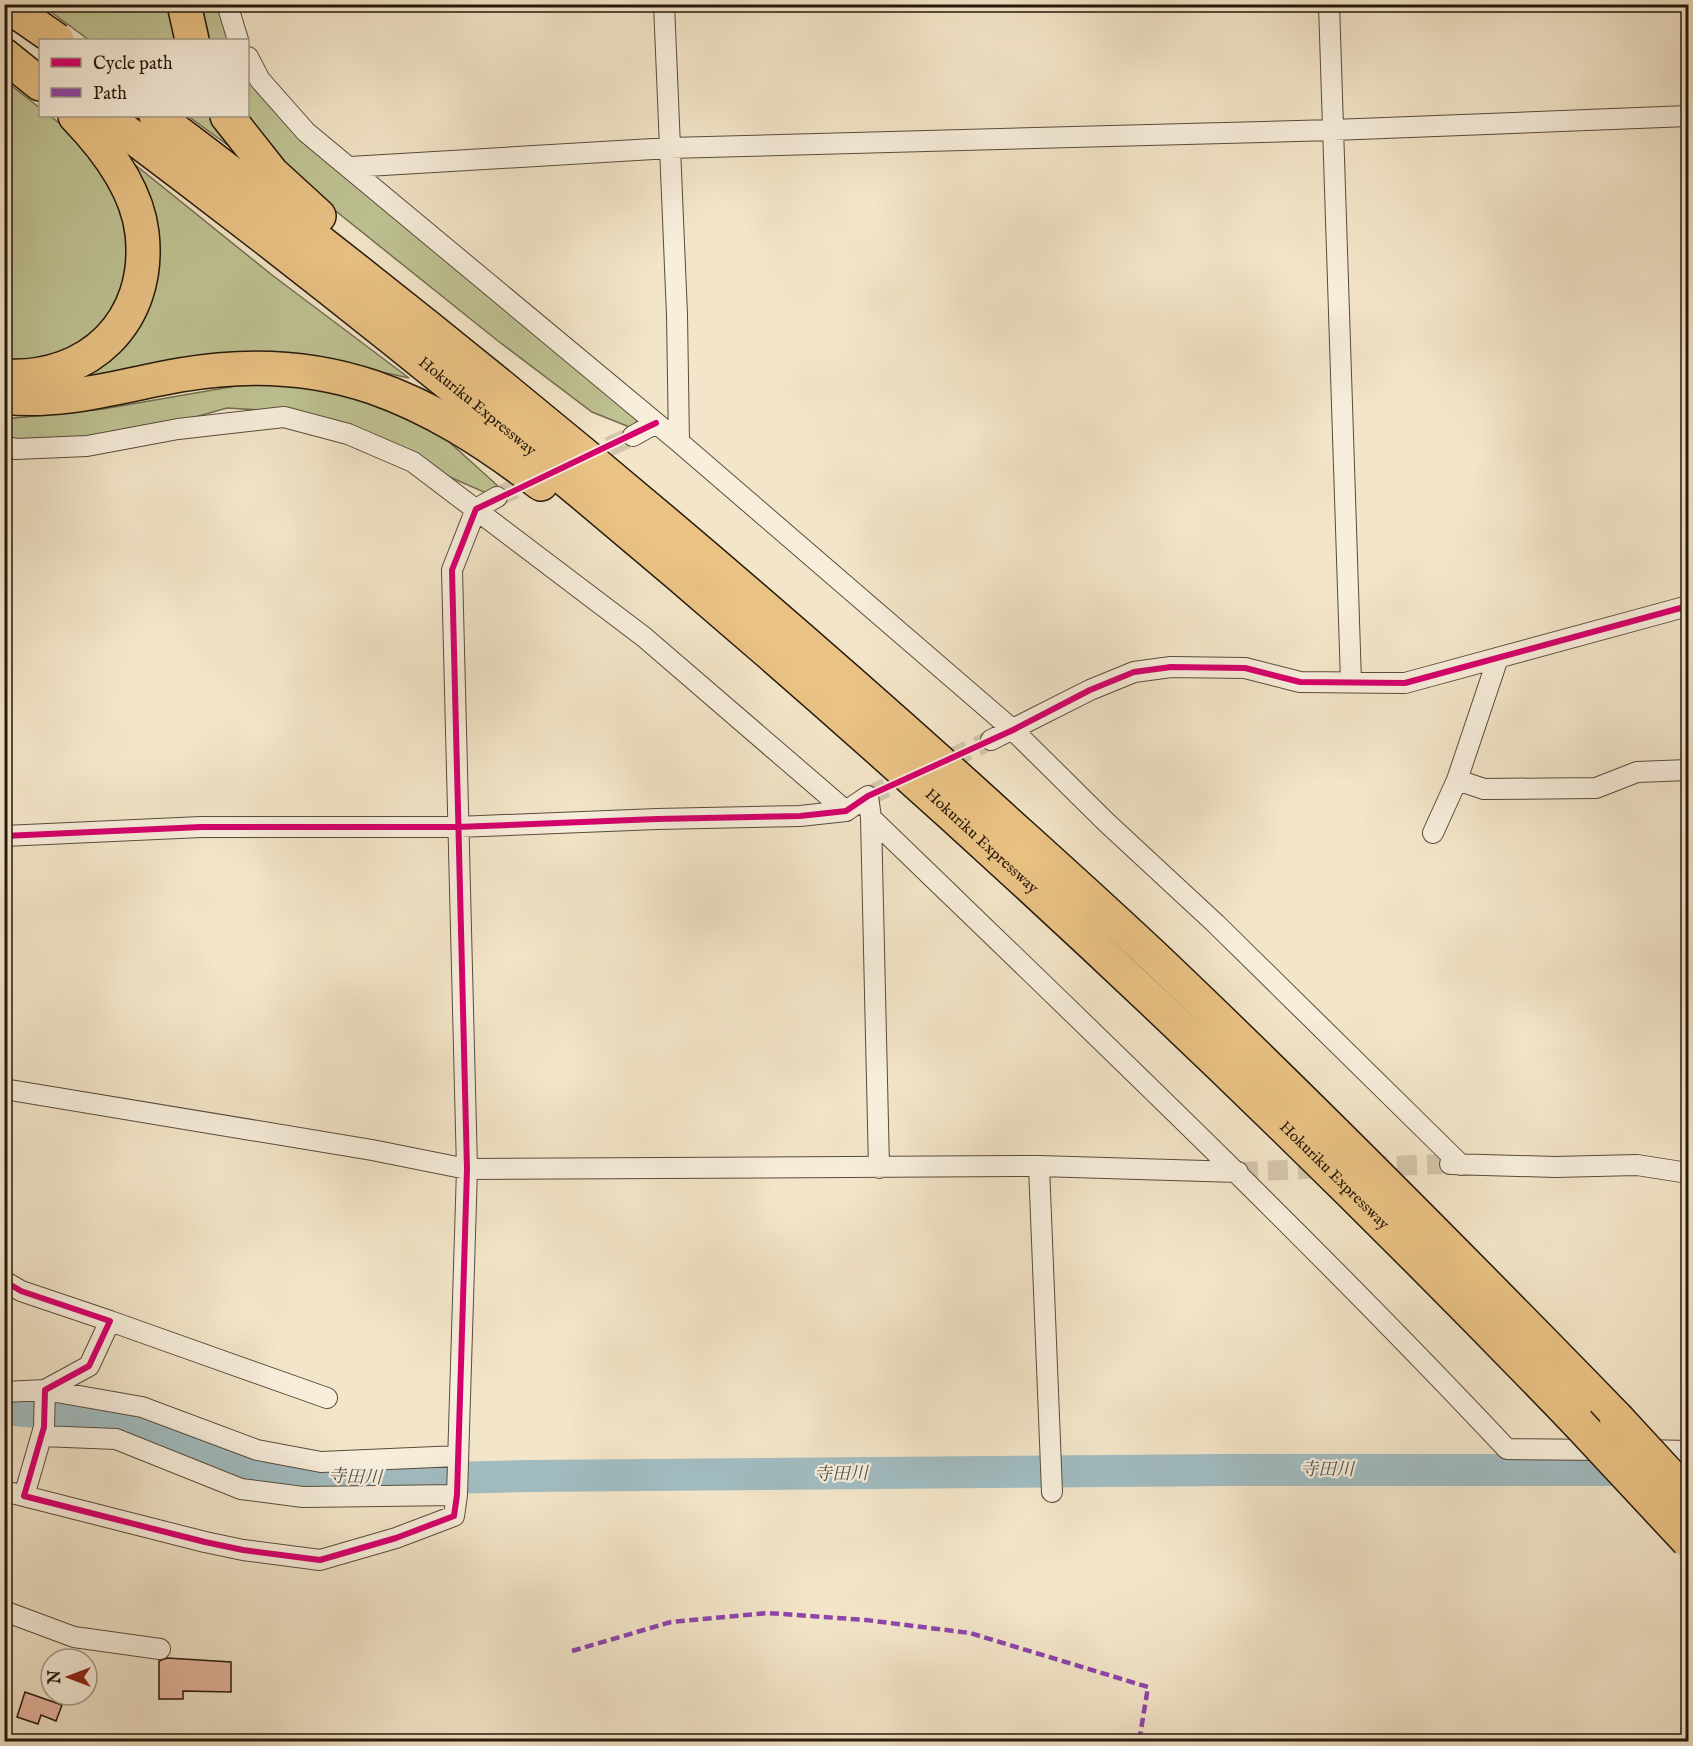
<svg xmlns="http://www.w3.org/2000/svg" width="1693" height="1746" font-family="'IM FELL English','Noto Serif JP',serif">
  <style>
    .green { fill: #bfc394; stroke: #726e4f; stroke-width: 1.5 }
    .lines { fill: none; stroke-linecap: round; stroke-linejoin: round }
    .river { stroke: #a1bcc1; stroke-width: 32 }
    .building { fill: #e7b59f; stroke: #25190a; stroke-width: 1.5 }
    .minor-tunnel { stroke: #d4c6ac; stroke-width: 20; stroke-dasharray: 20 10; stroke-linecap: butt }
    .minor-casing { stroke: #584c3a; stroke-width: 22 }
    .motorway-casing { stroke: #25190a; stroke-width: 36 }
    .minor { stroke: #f7eedc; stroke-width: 20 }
    .motorway { stroke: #eac284; stroke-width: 33 }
    .motorway-bridge-casing { stroke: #25190a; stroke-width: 36; stroke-linecap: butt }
    .motorway-bridge { stroke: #eac284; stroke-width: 33 }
    .quiet { stroke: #8e44ad; stroke-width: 4.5; stroke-dasharray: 9 4.5; stroke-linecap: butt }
    .cycleway-casing { stroke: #f7eedc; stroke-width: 10 }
    .cycleway { stroke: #d6006c; stroke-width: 6 }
    .labels { text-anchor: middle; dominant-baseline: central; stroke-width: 4.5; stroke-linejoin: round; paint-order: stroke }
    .street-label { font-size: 16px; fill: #25190a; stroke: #f7eedc }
    .water-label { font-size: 18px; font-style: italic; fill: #50524a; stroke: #f7eedc }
  </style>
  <rect width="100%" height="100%" fill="#f3e5c9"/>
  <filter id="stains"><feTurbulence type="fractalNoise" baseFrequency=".00333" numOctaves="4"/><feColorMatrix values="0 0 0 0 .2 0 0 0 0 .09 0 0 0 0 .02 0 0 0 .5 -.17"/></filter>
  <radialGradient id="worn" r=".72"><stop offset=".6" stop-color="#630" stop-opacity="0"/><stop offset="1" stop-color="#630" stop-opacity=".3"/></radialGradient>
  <path class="green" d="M173,5L180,40H89L43,6Z
    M199,5H223L231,40H209Z
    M248,75C285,136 338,166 392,211C475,279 558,348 640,416L632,428L592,412L498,341L332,208L264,143L248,116Z
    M4,80L40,108V116H50L79,138L114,182L135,233L118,312L64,361L5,363Z
    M188,116H213L237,152Z
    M128,159L272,275L409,378L335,362L55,389L90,375L119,349L149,306L159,250Z
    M264,381L343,393L438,432L498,486L486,493L452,478L370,434L291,412L227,408L106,442L5,443V419L103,409Z"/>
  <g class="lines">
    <path class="river" d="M4,1409L120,1420L241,1471L364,1480L528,1476L1228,1470H1688"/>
  </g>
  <path class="building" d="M167,1658L231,1662V1692L183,1691V1699H159V1661Z
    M25,1692L62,1705L56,1721L41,1715L38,1724L17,1717Z"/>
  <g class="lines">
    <path class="minor-tunnel" d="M581,459L633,436
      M497,497L541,477
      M868,796L991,740
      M1367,1167L1442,1164
      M1238,1172L1329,1168"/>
    <g class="minor-casing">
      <path id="minor" d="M227,4L238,40
        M664,4L677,315L679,442
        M1329,4L1351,682
        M248,57L260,80L306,132L679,442L1013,730L1106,822L1216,924L1461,1165
        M350,167L670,148L1333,130L1688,116
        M633,436L656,423
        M4,446L16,449L87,446L178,429L284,417L348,434L413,462L644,637L846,811
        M991,740L1090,690L1134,672L1171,667L1245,668L1300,682L1405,683L1688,606
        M1457,780L1498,658
        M871,818C1086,1026 1302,1231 1507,1449L1605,1450
        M1433,833L1457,780L1484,789L1596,788L1637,772L1688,770
        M4,836L201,827H457L657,819L800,816L846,811L868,796L871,818L879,1168
        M4,1089L372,1150L467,1169L1039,1166L1238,1172
        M1450,1164L1555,1167L1637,1165L1688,1173
        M1039,1166L1052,1492
        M4,1281L21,1291L110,1321L89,1366L45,1390L44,1427L24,1496L205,1542L243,1550L320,1560L396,1538L454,1516L457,1495L467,1169L452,570L476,509L497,497
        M110,1321L327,1398
        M4,1392L45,1390L142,1407L257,1450L321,1462L458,1456
        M42,1436L116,1439L241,1489L303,1497L457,1495
        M1643,1450L1688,1451
        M4,1491L24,1496
        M4,1611L74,1637L160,1649"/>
    </g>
    <g class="motorway-casing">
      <g id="motorway">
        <path d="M184,4L192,40"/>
        <path d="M4,55L40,84"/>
        <path id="s1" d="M105,116C631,510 1122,949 1578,1423"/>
        <path d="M156,116C437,327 706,551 967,786C1035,848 1104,909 1170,972C1322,1117 1469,1266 1616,1417"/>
        <path d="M227,116L272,173L319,216"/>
        <path d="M4,376C89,381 152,321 142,233C137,189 105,147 75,116"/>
        <path d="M4,397C64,404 122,385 180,375C328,349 426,397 541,484"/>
      </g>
    </g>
    <use href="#minor" class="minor"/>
    <use href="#motorway" class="motorway"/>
    <g class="motorway-bridge-casing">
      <path id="motorway-bridge" d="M5,4L57,40
        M1616,1417L1688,1495
        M1578,1423L1688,1541"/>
    </g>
    <use href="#motorway-bridge" class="motorway-bridge"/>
    <path class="quiet" d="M572,1651L671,1622L768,1613L866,1620L970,1633L1148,1687L1139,1742"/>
    <g class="cycleway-casing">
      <path id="cycleway" d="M4,836L201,827H457L657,819L800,816L846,811L868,796L1013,730L1090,690L1134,672L1171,667L1245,668L1300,682L1405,683L1688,606
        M4,1281L21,1291L110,1321L89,1366L45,1390L44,1427L24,1496L205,1542L243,1550L320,1560L396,1538L454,1516L457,1495L467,1169L452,570L476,509L656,423"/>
    </g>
    <use href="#cycleway" class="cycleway"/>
  </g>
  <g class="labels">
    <g class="street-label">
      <text stroke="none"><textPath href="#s1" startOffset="472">Hokuriku Expressway</textPath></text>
      <text stroke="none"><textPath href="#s1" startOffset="1138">Hokuriku Expressway</textPath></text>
      <text stroke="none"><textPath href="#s1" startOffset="1624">Hokuriku Expressway</textPath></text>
    </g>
    <g class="water-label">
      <text x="1327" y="1470">寺田川</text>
      <text transform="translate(841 1475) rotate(-1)">寺田川</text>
      <text transform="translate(355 1478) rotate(2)">寺田川</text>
    </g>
  </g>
  <rect width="1693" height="1746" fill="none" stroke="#f3e5c9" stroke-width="24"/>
  <rect x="6" y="6" width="1681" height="1734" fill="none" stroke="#25190a" stroke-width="3"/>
  <rect x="12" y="12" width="1669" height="1722" fill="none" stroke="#25190a" stroke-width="1.5"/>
  <rect x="39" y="39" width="210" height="78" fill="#f7eedc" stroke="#a39988" stroke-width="1.5"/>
  <rect x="51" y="58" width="30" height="9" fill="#d6006c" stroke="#a39988" stroke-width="1.5"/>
  <text x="93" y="69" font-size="18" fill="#25190a">Cycle path</text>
  <rect x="51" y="88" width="30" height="9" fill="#8e44ad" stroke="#a39988" stroke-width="1.5"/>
  <text x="93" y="99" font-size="18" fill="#25190a">Path</text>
  <g transform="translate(69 1677) rotate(270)"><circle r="28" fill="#f7eedc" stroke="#a39988" stroke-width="1.5"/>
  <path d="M0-4.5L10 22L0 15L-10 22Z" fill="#8f2418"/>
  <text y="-9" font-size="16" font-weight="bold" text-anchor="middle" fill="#25190a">N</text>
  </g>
  <rect width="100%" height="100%" filter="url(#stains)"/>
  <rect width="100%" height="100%" fill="url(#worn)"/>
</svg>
